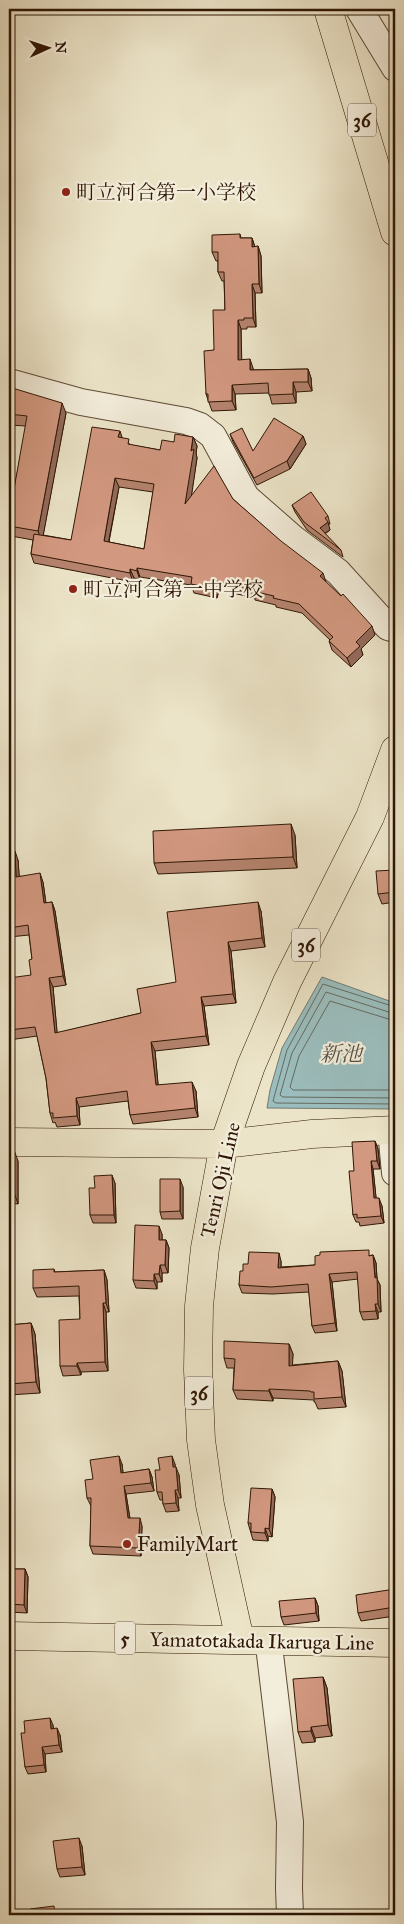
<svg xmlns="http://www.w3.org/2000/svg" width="404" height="1924" font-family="'IM FELL Great Primer','Noto Serif JP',serif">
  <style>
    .water { fill: #9bbdbd; stroke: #707b73 }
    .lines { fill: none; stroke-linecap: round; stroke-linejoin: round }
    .shore { stroke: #656a60; stroke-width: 1 }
    .minor-casing { stroke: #5e4a35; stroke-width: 28 }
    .major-casing { stroke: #2f1704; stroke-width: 29 }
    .minor { stroke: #f3eddb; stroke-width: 26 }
    .major { stroke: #ece4c8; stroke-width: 28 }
    .wall { fill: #b5836e; stroke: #2f1704; fill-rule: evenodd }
    .shaded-wall { fill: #936a5a; stroke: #2f1704 }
    .building { fill: #d29880; stroke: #2f1704; fill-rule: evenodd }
    .poi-dot { fill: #8f2418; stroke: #f3eddb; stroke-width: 2 }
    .labels { text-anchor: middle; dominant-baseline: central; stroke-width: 4.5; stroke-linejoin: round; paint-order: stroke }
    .shield { fill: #f3eddb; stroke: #6a5744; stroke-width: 1 }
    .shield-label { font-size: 19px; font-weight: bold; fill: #2f1704 }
    .poi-label { font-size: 20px; fill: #2f1704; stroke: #f3eddb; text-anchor: start }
    .street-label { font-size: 20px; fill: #2f1704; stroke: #f3eddb }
    .water-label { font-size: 21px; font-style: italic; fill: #555145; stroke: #f3eddb }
  </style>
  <rect width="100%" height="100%" fill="#ece4c8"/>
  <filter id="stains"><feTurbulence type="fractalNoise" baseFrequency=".004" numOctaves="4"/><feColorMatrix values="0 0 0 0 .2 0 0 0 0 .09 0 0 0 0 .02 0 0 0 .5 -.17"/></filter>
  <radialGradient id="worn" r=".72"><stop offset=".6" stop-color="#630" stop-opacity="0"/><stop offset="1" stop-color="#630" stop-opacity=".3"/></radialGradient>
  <path class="water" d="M322,977L395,1003V1109L267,1108L270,1090L282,1048Z"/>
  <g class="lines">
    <path class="shore" d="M395,1007L323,984L287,1050L273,1101L276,1103L395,1104
      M395,1014L326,992L292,1053L280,1095L283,1097L395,1098
      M395,1021L330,1001L299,1056L290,1087L293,1090H395"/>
    <g class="minor-casing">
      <path id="minor" d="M359,9L395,68
        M9,382L81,402L186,421L200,426L213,436L246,497L294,539L338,572L388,627L395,629
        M391,1130L395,1173
        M271,1641L270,1654L290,1822L289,1888L290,1915"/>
    </g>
    <g class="major-casing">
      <path id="major" d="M328,9L395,232
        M9,1142L224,1144L312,1134L395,1130
        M9,1636L395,1643
        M240,1640L210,1505L201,1440L198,1370L199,1306L205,1248L224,1144L251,1066L287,982L370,817L395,750"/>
    </g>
    <use href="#minor" class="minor"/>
    <use href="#major" class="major"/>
  </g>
  <path class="wall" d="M240,234L241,238H252L255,247L258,246L261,256L262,293H255L256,327H247V329H241V359L253,368V370L308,369L311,378L312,391L296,392V403L272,404L269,393L235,394L236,410L212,411L206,394L214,350L225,310L224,281H222L218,272V261H216L212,252Z
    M9,387L66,413L43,535L71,540L122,438L131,445L160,450L174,442L193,437L197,446L196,453L197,458L191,496L233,499L326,582L375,635L361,649L363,655L351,667L332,650L329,641L330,640L302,613L276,607V605L255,600V598L219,590L217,598L194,593L191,585L140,577V580L134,578L133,582L34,563L31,554L33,540L11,536L9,530V517L26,426L9,425ZM119,487L153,492L144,549L109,542Z
    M230,434L253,451L303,436L306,444L290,469L257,485L233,442Z
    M292,505L328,516L330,524L328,525L330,530L325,534L341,550L343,557L307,530L295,512Z
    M295,835L297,868L158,874L154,863Z
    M9,851L18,860L19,876L43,882L46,903L52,902L55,911L66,985L53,987L57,1033L141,1013L261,911L265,947L231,951L236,1003L204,1006L209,1045L155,1051L158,1085L196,1091L198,1117L133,1124L130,1115L128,1101L79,1107L80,1125L57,1127L55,1122L53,1123L50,1113L46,1078L37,1036L9,1040V995L12,994L31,975L32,959L29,935L9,937Z
    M395,870V902L382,904L378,894Z
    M375,1141L378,1149L380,1169H373L376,1198L382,1206L384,1223L360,1226L359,1222H356L353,1215L354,1171Z
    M9,1150L18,1161V1204L9,1203Z
    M115,1183L116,1223H93L90,1215L95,1188Z
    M183,1187V1219H162L160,1212Z
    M162,1234V1240H166L169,1248L168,1273H162V1282H157V1289L136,1288L133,1280Z
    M373,1255L376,1263L377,1279L380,1285L381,1312H378V1319L363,1320L360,1312L358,1279L332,1282L337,1331L315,1333L312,1326L309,1292L273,1294L242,1293L239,1285L243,1271L248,1264L281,1261V1267L315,1265Z
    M54,1269L55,1272L104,1270L107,1280L109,1312H106L108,1371L81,1372V1375L63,1376L60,1366L80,1319L79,1296L37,1297L33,1288Z
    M31,1323L35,1334L40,1393L9,1395V1325Z
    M289,1344L293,1354L292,1365L338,1361L342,1371L346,1407L318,1409L315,1402H314V1400L273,1398V1401L237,1399L233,1390L234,1368H227L224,1358Z
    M122,1464L123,1473L149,1469L152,1477L154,1491L126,1494L130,1518L142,1526L141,1556L93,1554L90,1546L91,1506L87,1498L93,1479Z
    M175,1464V1467L179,1475L181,1498H178L179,1511L166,1512L163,1504V1500H160L157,1492L160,1470Z
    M272,1489L275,1497L272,1537L268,1536V1541L253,1540L248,1523Z
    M9,1569H25L28,1577L27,1613L9,1612Z
    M395,1589V1616L361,1621L358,1613Z
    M315,1598L318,1606L319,1621L284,1625L281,1617Z
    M323,1677L327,1688L332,1736L315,1738V1742L302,1743L298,1732Z
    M53,1725V1728L60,1735L62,1752L45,1754L46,1772L28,1774L25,1767V1733Z
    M82,1846L85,1875L60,1877L57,1869Z"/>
  <path class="shaded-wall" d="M252,238L255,247H252Z
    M258,246L261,256L262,293L259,284Z
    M252,284L255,293L256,327L253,318Z
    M238,320L241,329L242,369L238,360Z
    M250,359L253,368V379L250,370Z
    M308,369L311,378L312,391L308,382Z
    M293,382L296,392V403L293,394Z
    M232,385L235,394L236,410L232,401Z
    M62,403L66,413L42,542L38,531Z
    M120,431L123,440L118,437Z
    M303,436L306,444L290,469L287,461Z
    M193,437L197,446L196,453L197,458L189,513L185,504Z
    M115,478L119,487L107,550L104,541Z
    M328,522L330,530L322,535L320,528Z
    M137,568L140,577V580L137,571Z
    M130,569L134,578L133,582L130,573Z
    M323,573L326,582L320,576Z
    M215,581L219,590L217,598L214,589Z
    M372,626L375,635L361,649L363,655L351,667L347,658L356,642Z
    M291,824L295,835L297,868L293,857Z
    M15,851L18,860L20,886L16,877Z
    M40,873L43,882L47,912L44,903Z
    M52,902L55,911L66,985L63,976Z
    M258,902L261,911L265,947L262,938Z
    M228,942L231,951L236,1003L233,994Z
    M49,978L53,987L58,1042L55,1033Z
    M201,997L204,1006L209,1045L206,1036Z
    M151,1042L155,1051L159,1094L156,1085Z
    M192,1082L196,1091L198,1117L195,1108Z
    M76,1098L79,1107L80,1125L77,1116Z
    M375,1141L378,1149L380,1169L377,1161Z
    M14,1150L18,1161V1204L14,1192Z
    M371,1161L373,1169L377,1206L374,1198Z
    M112,1175L115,1183L116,1223L114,1215Z
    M180,1179L183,1187V1219L180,1211Z
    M379,1198L382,1206L384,1223L381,1216Z
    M159,1226L162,1234V1248L159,1240Z
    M166,1240L169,1248L168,1273L165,1265Z
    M279,1253L281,1261V1275L278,1268Z
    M373,1255L376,1263L377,1279L380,1285L381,1312L378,1304Z
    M160,1265L162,1273V1282L159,1274Z
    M104,1270L107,1280L109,1312L106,1303Z
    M154,1274L157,1282V1289L154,1281Z
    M329,1274L332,1282L337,1331L335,1323Z
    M103,1303L106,1312L108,1371L105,1362Z
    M375,1304L378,1312V1319L376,1311Z
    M31,1323L35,1334L40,1393L36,1382Z
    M289,1344L293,1354L292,1375L289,1366Z
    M338,1361L342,1371L346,1407L342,1397Z
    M77,1363L81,1372V1375L77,1366Z
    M269,1389L273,1398V1401L269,1391Z
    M119,1456L122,1464L124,1481L121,1473Z
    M172,1456L175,1464L176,1475L173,1467Z
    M176,1467L179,1475L181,1498L178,1490Z
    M149,1469L152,1477L154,1491L151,1483Z
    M124,1486L126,1494L131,1526L128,1518Z
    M272,1489L275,1497L272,1537L269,1529Z
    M175,1490L178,1498L179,1511L176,1503Z
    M140,1518L142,1526L141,1556L138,1548Z
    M265,1528L268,1536V1541L265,1533Z
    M25,1569L28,1577L27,1613L24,1605Z
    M315,1598L318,1606L319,1621L316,1613Z
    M323,1677L327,1688L332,1736L328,1725Z
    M50,1718L53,1725L54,1736L51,1729Z
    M311,1727L315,1738V1742L311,1731Z
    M57,1728L60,1735L62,1752L59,1745Z
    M42,1747L45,1754L46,1772L44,1765Z
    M79,1838L82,1846L85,1875L82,1867Z"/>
  <path class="building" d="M240,234V238H252V247L258,246L259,284H252L253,318H244V320H238V360L250,359V370L308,369V382H293V394L269,395L268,383L232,385V401L208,402V394H206L204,351L214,350L213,310H225L224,272H218V252H212V235Z
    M9,387L62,403L38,531L9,526V517L27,416L9,414Z
    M274,418L303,436L287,461L254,478L230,434L242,428L253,451Z
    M92,427L120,431L118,437L129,439L128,444L160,450L162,440L174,442L175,434L193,437L191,451L194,449L185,504L214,466L233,499L281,541L323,573L320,576L341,596L343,594L372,626L356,642L360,646L347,658L329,641L333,637L299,604L273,598L274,596L252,591L253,589L215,581L214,589L191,584L192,577L137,568V571L130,569V573L31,554L34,534L71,540ZM115,478L154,484L144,549L104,541Z
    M311,492L328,516L325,518L328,522L320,528L341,550L304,522L292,505Z
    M291,824L293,857L154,863L153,831Z
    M9,851H15L16,877L40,873L44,903L52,902L63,976L49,978L55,1033L141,1013L137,989L176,982L167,912L258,902L262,938L228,942L233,994L201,997L206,1036L151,1042L156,1085L192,1082L195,1108L130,1115L127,1091L76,1098L77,1116L53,1118V1113H50L46,1078L35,1027L9,1030V995L12,994L9,978L31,975L29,960L32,959L28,925L9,928Z
    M395,870V892L378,894L376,871Z
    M375,1141L377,1161H371L374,1198H379L381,1216L357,1218V1214L353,1215L349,1171H354L352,1142Z
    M9,1150H14V1192H9Z
    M112,1175L114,1215H90L89,1188H95L94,1176Z
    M160,1179H180V1211L160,1212Z
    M135,1225L159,1226V1240H166L165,1265H160L159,1274H154V1281L133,1280Z
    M369,1250V1256L373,1255L375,1278L377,1277L378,1304H375L376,1311L360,1312L357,1272L329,1274L335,1323L312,1326L308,1284L271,1287L239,1285L240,1271H243V1264H248L249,1252L279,1253L278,1268L315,1265V1256L320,1255V1252Z
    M54,1269V1272L104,1270L106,1303H103L105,1362L77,1363V1366H60L59,1320L80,1319L79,1286L33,1288V1270Z
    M31,1323L36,1382L9,1384V1325Z
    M224,1341L289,1344V1366L338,1361L342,1397L314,1399V1392H311L310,1391L269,1389V1391L233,1390L235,1359L224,1358Z
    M119,1456L121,1473L149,1469L151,1483L124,1486L128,1518H140L138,1548L90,1546L91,1498H87L85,1480L93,1479L90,1460Z
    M172,1456L173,1467H176L178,1490H175L176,1503L163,1504L162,1492H157L155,1470H160L158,1458Z
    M251,1488L272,1489L269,1529L265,1528V1533L251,1532V1523H248Z
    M9,1569H25L24,1605L9,1604Z
    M395,1589V1607L358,1613L356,1595Z
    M315,1598L316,1613L281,1617L279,1601Z
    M323,1677L328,1725L311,1727V1731L298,1732L293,1679Z
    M50,1718L51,1729L57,1728L59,1745L42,1747L44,1765L25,1767L21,1733H25L24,1721Z
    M79,1838L82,1867L57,1869L53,1841Z
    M54,1906L55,1915H31L30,1909Z"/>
  <g class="poi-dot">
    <circle cx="66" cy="192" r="5"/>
    <circle cx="73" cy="589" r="5"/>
    <circle cx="127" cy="1544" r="5"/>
  </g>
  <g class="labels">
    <g class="shield">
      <rect x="348" y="103.5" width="28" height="33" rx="4"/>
      <rect x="292" y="928.5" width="28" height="33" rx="4"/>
      <rect x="185" y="1376.5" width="28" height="33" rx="4"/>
      <rect x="115" y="1621.5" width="20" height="33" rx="4"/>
    </g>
    <g class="shield-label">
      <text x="362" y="120">36</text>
      <text x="306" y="945">36</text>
      <text x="199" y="1393">36</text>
      <text x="125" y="1638">5</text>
    </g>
    <g class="poi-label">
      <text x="76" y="192">町立河合第一小学校</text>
      <text x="83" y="589">町立河合第一中学校</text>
      <text x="137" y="1544">FamilyMart</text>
    </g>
    <g class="street-label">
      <text transform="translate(220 1180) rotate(-77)">Tenri Oji Line</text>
      <text transform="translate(262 1641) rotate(1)">Yamatotakada Ikaruga Line</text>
    </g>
    <g class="water-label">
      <text x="341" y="1054">新池</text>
    </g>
  </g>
  <rect width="404" height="1924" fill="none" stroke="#ece4c8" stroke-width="30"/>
  <rect x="10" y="10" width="384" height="1904" fill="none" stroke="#2f1704" stroke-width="2.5"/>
  <rect x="15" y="15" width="374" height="1894" fill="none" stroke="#2f1704"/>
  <g transform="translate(48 48) rotate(87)" stroke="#f3eddb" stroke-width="4" paint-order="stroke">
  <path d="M0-4L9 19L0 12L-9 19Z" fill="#2f1704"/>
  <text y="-8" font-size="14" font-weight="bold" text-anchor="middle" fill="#2f1704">N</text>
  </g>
  <rect width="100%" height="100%" filter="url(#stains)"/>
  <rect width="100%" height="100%" fill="url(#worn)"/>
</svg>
